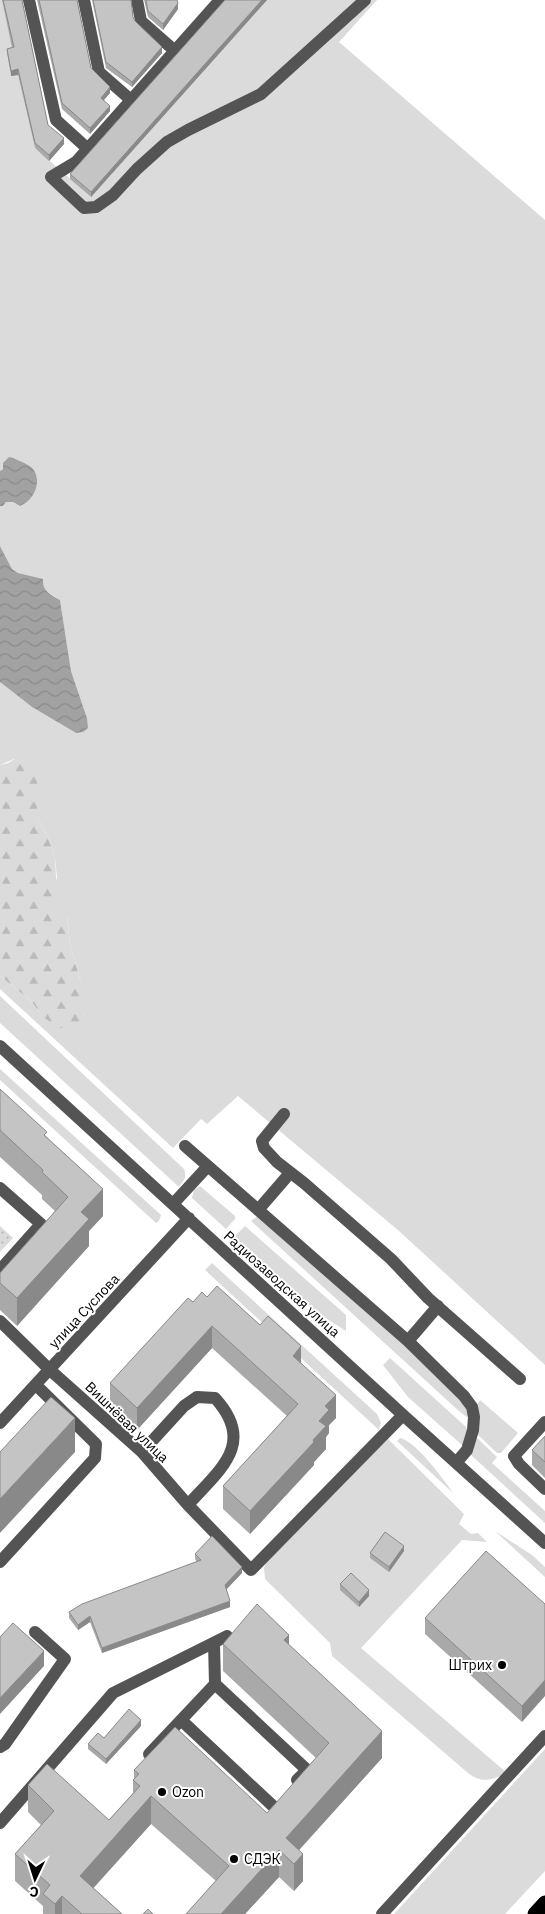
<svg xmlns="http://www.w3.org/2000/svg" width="545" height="1914" font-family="'IBM Plex Sans',sans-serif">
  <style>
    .grass { fill: #dbdbdb }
    .forest { fill: url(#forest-firs) }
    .park { fill: url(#park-dots) }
    .water { fill: url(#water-waves) }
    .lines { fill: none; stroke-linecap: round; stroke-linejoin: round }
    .minor { stroke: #545454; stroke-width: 12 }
    .highway { stroke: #000; stroke-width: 15 }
    .wall { fill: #a9a9a9 }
    .shaded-wall { fill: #898989 }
    .building { fill: #c4c4c4; stroke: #898989 }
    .poi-dot { fill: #000; stroke: #fff; stroke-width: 2 }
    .labels { text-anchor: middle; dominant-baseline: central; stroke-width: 4; stroke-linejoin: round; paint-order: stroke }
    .street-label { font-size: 14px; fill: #000; stroke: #fff }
    .poi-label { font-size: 14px; fill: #000; stroke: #fff; text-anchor: start }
  </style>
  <defs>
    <pattern id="forest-firs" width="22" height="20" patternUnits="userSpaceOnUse" patternTransform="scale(1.25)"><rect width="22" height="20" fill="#dbdbdb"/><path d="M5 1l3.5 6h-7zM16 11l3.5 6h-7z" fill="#bababa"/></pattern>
    <pattern id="park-dots" width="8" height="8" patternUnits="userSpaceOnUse" patternTransform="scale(1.25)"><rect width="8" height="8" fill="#dbdbdb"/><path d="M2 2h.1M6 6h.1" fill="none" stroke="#bababa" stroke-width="1.8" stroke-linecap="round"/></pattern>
    <pattern id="water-waves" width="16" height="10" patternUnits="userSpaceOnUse" patternTransform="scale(1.25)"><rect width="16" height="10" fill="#a2a2a2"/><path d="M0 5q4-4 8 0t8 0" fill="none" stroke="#8a8a8a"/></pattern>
  </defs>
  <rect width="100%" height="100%" fill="#fff"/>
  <path class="grass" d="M0,0H2L14,53L7,55L11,76L18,75L35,148L91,197L266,0H377L339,42L545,220V1365L399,1231L238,1096L207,1124L201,1119L173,1148L0,989V976L31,1001L42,1016L85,1017L80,979L70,944L67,916L48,911V901L57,878L55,858L48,837L37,817V779L14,759L0,765V682L32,707L76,733L87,718L71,671L60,600L46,591L43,585L18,573L12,569L0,546V506H3L6,502H13L16,504L18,461L15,459L0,471Z
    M0,996L184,1169C187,1177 184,1181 179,1187L0,1023Z
    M0,1069L161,1215L159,1221L156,1223L0,1080Z
    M200,1186L235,1216V1219L226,1229L192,1198L194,1190Z
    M258,1216L405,1343L462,1399L468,1415L467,1417L460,1412L251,1221Z
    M245,1226L346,1315V1331L316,1312L234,1237Z
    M212,1263L377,1414L381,1423L379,1430L205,1270Z
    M390,1358L466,1427L468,1431L463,1446L408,1397L383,1365Z
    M480,1400L518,1433L501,1453H497L478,1435L477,1405Z
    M400,1438C417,1442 443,1479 454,1494L397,1441Z
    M477,1438L497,1457L492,1463L545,1511V1523L470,1454Z
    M388,1439L464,1514L459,1524L471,1534L478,1533L487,1542L462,1540L361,1648L507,1773C492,1780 482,1784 468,1773L332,1656L330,1643L265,1579L264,1568L266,1562Z
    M495,1531L532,1555L545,1567V1577Z
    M545,1749V1871L505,1914H394Z"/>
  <path class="forest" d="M23,754L34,763L37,779V817L48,837L55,858L57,895L48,901V911L56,910L67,916L70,944L80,979L83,993L85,1017L80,1025L70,1030L57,1027L42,1016L31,1001L0,976V765L8,763Z"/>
  <path class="park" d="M0,1226L13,1238L0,1252Z"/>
  <path class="water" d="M9,457C16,459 25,463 31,467C44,479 34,501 20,506L13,502H6L3,506H0V471L3,469V463Z
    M0,546L12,569L18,573L43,579C42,591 50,594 60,600L71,671L87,718L88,728L83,732L76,733L32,707L0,682Z"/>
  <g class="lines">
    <path class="minor" d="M29,0L56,120L88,149
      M84,0L99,72L131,100
      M137,0L141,21L175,51
      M220,0L76,162L51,177L84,208L96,207L113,195L137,169L167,142L188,130L261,94L365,0
      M0,1046L403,1415L545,1543
      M284,1114L262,1141L264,1148L277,1162L304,1183L391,1259L428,1298L520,1379
      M185,1146L408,1341L464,1396L472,1407L474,1417L473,1430L467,1450L456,1463
      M0,1188L41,1224L0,1270
      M173,1204L208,1166
      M258,1210L290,1173
      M0,1321L50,1370L142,1452L188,1505L251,1570L403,1415
      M408,1341L438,1306
      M545,1422L514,1456L519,1464L545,1489
      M0,1423L189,1218
      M142,1452L184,1406L197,1397L215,1398C257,1444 219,1470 188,1505
      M0,1562L95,1458L96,1444L36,1385
      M215,1684L307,1770L297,1780
      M181,1720L274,1807
      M0,1747L5,1744L65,1659L35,1632
      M149,1754L215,1684L214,1643
      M0,1823L113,1693L227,1636
      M382,1914L545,1736"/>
    <path class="highway" d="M535,1914L545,1903"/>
  </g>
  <path class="wall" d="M2,0H22L48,125L64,144L49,161L35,148L18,75L11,76L7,54V49L12,48Z
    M37,0H77L91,68L110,93L104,100L110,111L90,134L62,109Z
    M92,0H131L133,17L135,21L162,53L132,87L106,68Z
    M144,0H177L178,9L163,30L148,17Z
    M225,0H267L91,197L70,179V174Z
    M0,1089L47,1137L103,1216L89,1231V1246L17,1326L0,1310V1273L55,1211L42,1199V1195L0,1157Z
    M207,1297L301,1364L336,1418L329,1425V1433L326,1437V1449L314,1462V1465L250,1534L223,1509V1486L287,1416L212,1348L137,1430L110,1405V1383L193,1302Z
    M545,1436V1478L532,1465V1450Z
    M404,1551L389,1572L370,1558V1553Z
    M195,1554L242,1573L226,1589L230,1607L102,1653L90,1622L78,1630L69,1618V1612L197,1562L195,1559Z
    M340,1584L369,1596L359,1607L340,1590Z
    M545,1604L522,1722L425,1634V1618Z
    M223,1644L289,1645L382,1758L299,1850L303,1881L294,1891L279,1877L245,1914H186L216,1881L151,1824L93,1888L122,1914H43V1906L15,1881V1854L41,1825L28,1812V1785L109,1820L133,1793V1780L134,1779V1770L267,1813L316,1758L223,1671Z
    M141,1726L106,1764L88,1749V1744L104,1738Z"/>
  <path class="shaded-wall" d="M262,0H267L91,197V192Z
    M178,3V9L163,30V24Z
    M162,47V53L132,87V82Z
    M18,69V75L11,76V71Z
    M110,87V93L101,103V98Z
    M110,106V111L90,134V128Z
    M64,138V144L49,161V155Z
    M103,1189V1216L89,1231V1246L17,1326V1298L81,1212Z
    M212,1326V1348L137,1430V1408Z
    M301,1346V1369L293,1356Z
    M336,1395V1418L329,1425V1433L326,1437V1449L314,1462V1465L250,1534V1511L313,1440L319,1421L325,1406Z
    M75,1418V1452L0,1533V1499Z
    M404,1546V1551L389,1572V1567Z
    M242,1567V1573L225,1591V1585Z
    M369,1590V1596L359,1607V1602Z
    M230,1601V1607L102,1653V1648Z
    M90,1616V1622L78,1630V1625Z
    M289,1635V1662L284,1640Z
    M44,1651V1666L0,1714V1698Z
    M545,1680V1696L522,1722V1706Z
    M141,1720V1726L106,1764V1759Z
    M382,1731V1758L290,1860L286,1838Z
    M151,1796V1824L80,1903V1876Z
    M279,1850V1877L245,1914H221Z
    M303,1854V1881L294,1891V1864Z
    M62,1896V1914H55V1904Z"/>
  <path class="building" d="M3,0H22L48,125L64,138L49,155L35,143L18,69L11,71L7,49L14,47Z
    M39,0H77L91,68L110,87L101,98L110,106L90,128L62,103Z
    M93,0H131L133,17L135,21L162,47L132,82L106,62Z
    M146,0H177L178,3L163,24L148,11Z
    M225,0H262L91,192L70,174Z
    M0,1089L47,1132L44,1135L103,1189L81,1212L89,1219L17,1298L0,1283V1273L68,1197L42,1172L43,1170L0,1130Z
    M217,1286L260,1325L268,1316L301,1346L293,1356L336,1395L325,1406L329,1410L319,1421L326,1426L313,1440L314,1442L250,1511L223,1486L298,1404L212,1326L137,1408L110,1383L188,1298L193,1302L202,1292L207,1297Z
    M51,1397L75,1418L0,1499V1452Z
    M545,1436V1462L532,1450Z
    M385,1532L404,1546L389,1567L370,1553Z
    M212,1536L242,1567L225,1585L230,1601L102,1648L90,1616L78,1625L69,1612L82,1604L201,1560L195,1554Z
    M486,1551L545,1604V1680L522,1706L425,1618Z
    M351,1573L369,1590L359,1602L340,1584Z
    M257,1604L289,1635L284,1640L382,1731L286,1838L303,1854L294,1864L279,1850L221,1914H186L229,1866L151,1796L80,1876L122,1914H82L62,1896L55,1904L43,1894L50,1885L15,1854L54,1811L28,1785L47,1764L109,1820L140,1786L133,1780L139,1774L134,1770L175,1727L267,1813L329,1743L223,1644Z
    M13,1623L44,1651L0,1698V1637Z
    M129,1709L141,1720L106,1759L88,1744L98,1733L104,1738Z
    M148,1909L153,1914H143Z"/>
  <g class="poi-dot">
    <circle cx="502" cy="1665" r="5"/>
    <circle cx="162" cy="1792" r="5"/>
    <circle cx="234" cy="1859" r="5"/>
  </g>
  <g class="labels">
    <g class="street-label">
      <text transform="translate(282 1284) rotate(42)">Радиозаводская улица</text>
      <text transform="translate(84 1311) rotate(-47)">улица Суслова</text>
      <text transform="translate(127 1422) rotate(44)">Вишнёвая улица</text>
    </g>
    <g class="poi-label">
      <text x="492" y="1665" text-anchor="end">Штрих</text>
      <text x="172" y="1792">Ozon</text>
      <text x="244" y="1859">СДЭК</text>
    </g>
  </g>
  <g transform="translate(35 1879) rotate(184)" stroke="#ffffff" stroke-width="4" paint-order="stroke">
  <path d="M0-4L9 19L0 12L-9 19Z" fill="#000000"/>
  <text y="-8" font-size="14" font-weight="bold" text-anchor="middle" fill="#000000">С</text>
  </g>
</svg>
